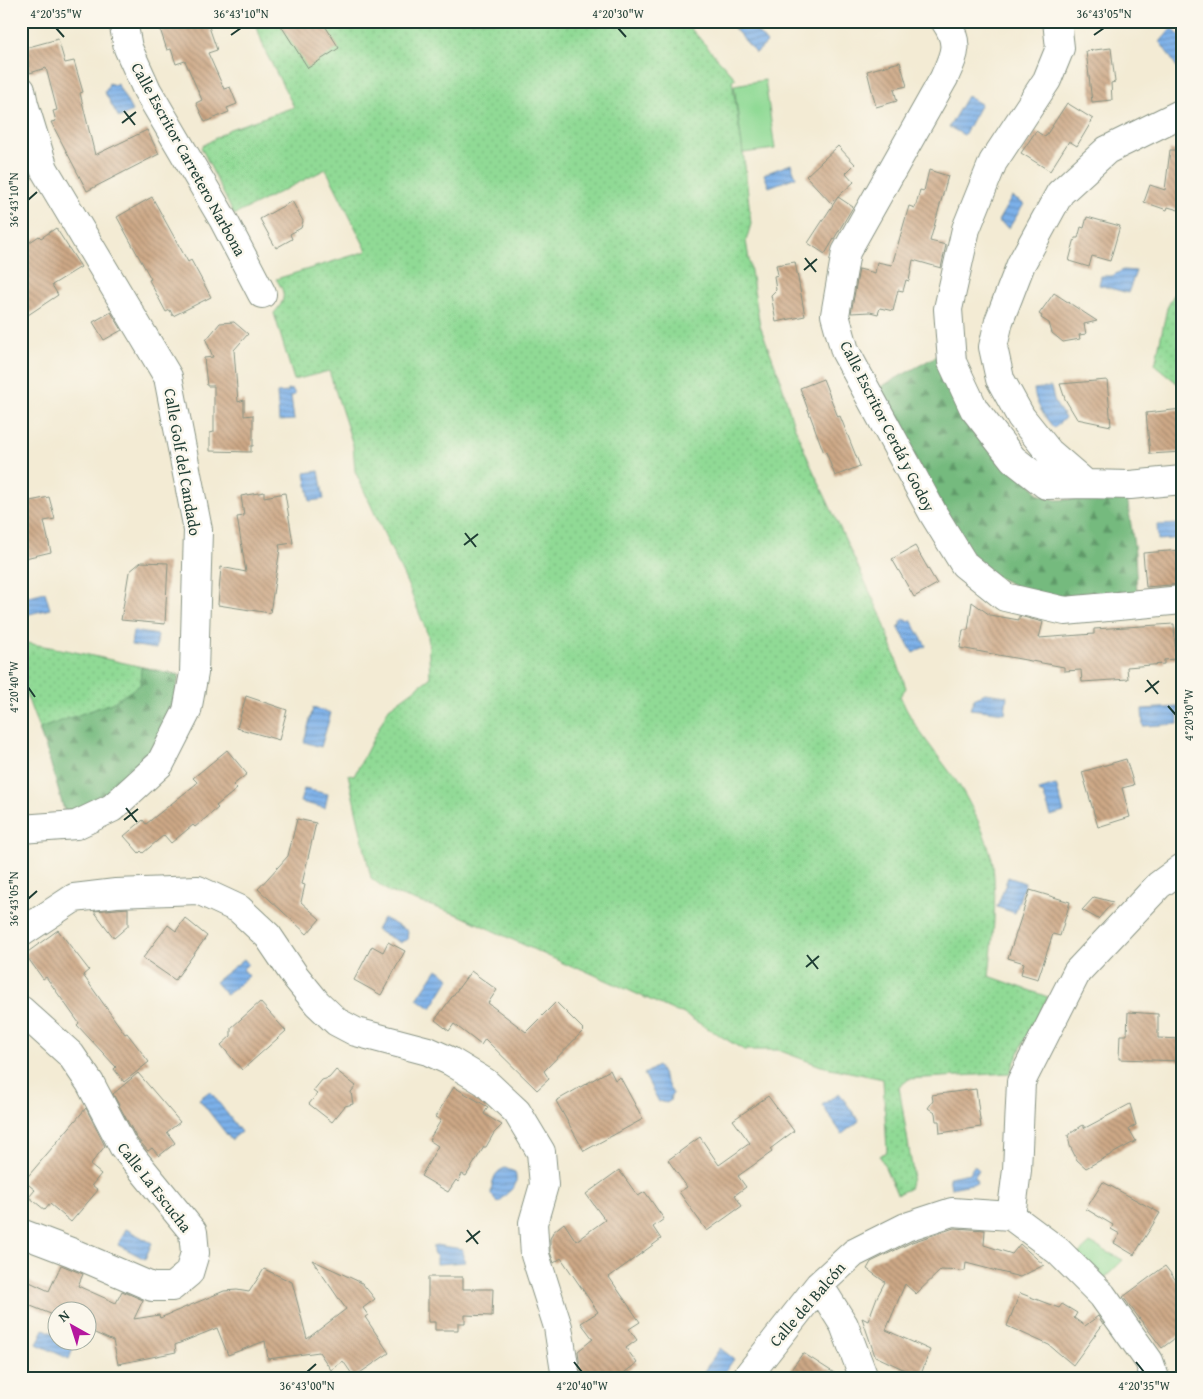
<svg xmlns="http://www.w3.org/2000/svg" width="1203" height="1399" font-family="'Gentium Book Plus',serif">
  <style>
    .grass { fill: url(#grass-dots); stroke: #588c64 }
    .forest { fill: url(#forest-firs); stroke: #4a7c59 }
    .green { fill: #90da95; stroke: #588c64 }
    .water { fill: url(#water-rules); stroke: #4e768e }
    .building { fill: url(#building-back-hatch) }
    .lines { fill: none; stroke-linecap: round; stroke-linejoin: round }
    .minor-casing { stroke: #899484; stroke-width: 30 }
    .minor { stroke: #fff; stroke-width: 28 }
    .ticks { fill: none; stroke: #1f3d34; stroke-width: 2 }
    .labels { text-anchor: middle; dominant-baseline: central; stroke-width: 5; stroke-linejoin: round; paint-order: stroke }
    .street-label { font-size: 16px; fill: #1f3d34; stroke: #fbf7ec }
    .neatline { fill: none; stroke: #1f3d34; stroke-width: 2 }
    .ticks-label { font-size: 12px; text-anchor: middle; fill: #1f3d34 }
  </style>
  <defs>
    <pattern id="grass-dots" width="8" height="8" patternUnits="userSpaceOnUse" patternTransform="scale(1.25)"><rect width="8" height="8" fill="#90da95"/><path d="M2 2h.1M6 6h.1" fill="none" stroke="#7cbc81" stroke-width="1.8" stroke-linecap="round"/></pattern>
    <pattern id="forest-firs" width="22" height="20" patternUnits="userSpaceOnUse" patternTransform="scale(1.25)"><rect width="22" height="20" fill="#74ba7e"/><path d="M5 1l3.5 6h-7zM16 11l3.5 6h-7z" fill="#5f9868"/></pattern>
    <pattern id="water-rules" width="6" height="5" patternUnits="userSpaceOnUse" patternTransform="scale(1.25)"><rect width="6" height="5" fill="#7cb0e9"/><path d="M0 2.5h6" fill="none" stroke="#6590be"/></pattern>
    <pattern id="building-back-hatch" width="6" height="6" patternUnits="userSpaceOnUse" patternTransform="scale(1.25)"><rect width="6" height="6" fill="#cda886"/><path d="M-1 5l2 2M0 0l6 6M5-1l2 2" fill="none" stroke="#a68a6e"/></pattern>
  </defs>
  <rect width="100%" height="100%" fill="#fbf7ec"/>
  <filter id="ink" filterUnits="userSpaceOnUse"><feTurbulence type="fractalNoise" baseFrequency=".02" numOctaves="2"/><feDisplacementMap in="SourceGraphic" scale="10" xChannelSelector="R" yChannelSelector="G"/><feConvolveMatrix kernelMatrix="1 2 1 2 8 2 1 2 1" color-interpolation-filters="sRGB"/></filter>
  <filter id="wash" filterUnits="userSpaceOnUse"><feTurbulence type="fractalNoise" baseFrequency=".0096" numOctaves="4" result="noise"/><feDisplacementMap in="SourceGraphic" scale="20" xChannelSelector="R" yChannelSelector="G"/><feGaussianBlur stdDeviation="1.12" result="paint"/><feColorMatrix in="noise" values="0 0 0 0 0 0 0 0 0 0 0 0 0 0 0 0 0 1.4 0 .05"/><feComposite in="paint" operator="in"/></filter>
  <g filter="url(#wash)">
    <rect width="100%" height="100%" fill="#f3ebd4"/>
    <path class="grass" d="M255,21H684L736,79L732,80L745,166L751,224L746,241L760,326L780,378L793,423L811,466L882,618L906,688L900,696C915,731 938,754 959,785C971,804 990,843 993,865C997,902 993,939 989,976L1048,997L1025,1039L1010,1073L909,1079L899,1087L913,1173L909,1189L897,1194L880,1156L887,1151L883,1079L821,1066L778,1050H744L682,1013L677,1012L577,967L574,968L459,915L389,892L371,878L348,774L354,776L389,708L430,678L428,635L407,583L355,471L353,445L329,371L294,380L274,313C286,300 286,293 276,279L367,251L326,169L234,215L201,147L230,129L294,107L265,51Z
      M1182,279V387L1155,365L1167,308Z
      M21,642L66,650L179,675L174,704L165,728L65,813L48,754L25,691L21,689Z"/>
    <path class="forest" d="M942,353L1038,494L1056,500L1127,497L1135,553L1137,593L1075,598L1028,592L995,576L967,549L875,390Z
      M141,667L179,675L174,704L165,728L149,757L111,796L86,808L65,813L48,754L39,729L112,703L140,685Z"/>
    <path class="green" d="M765,80L775,149L743,153L734,85Z
      M1090,1243L1123,1260L1102,1281L1076,1256Z"/>
    <path class="water" d="M743,21H752L751,25L767,43L756,53L734,28Z
      M1171,29L1174,30L1182,38V44L1179,47L1182,52V68L1179,70L1160,42Z
      M109,83L114,85L117,83L132,111L119,118L104,91L107,89Z
      M967,96L981,104L964,135L949,127Z
      M791,164L796,177L769,187L764,174Z
      M1012,197L1024,204L1009,228L998,221Z
      M1123,270L1136,271L1128,293L1099,285L1101,276H1112Z
      M1051,387L1055,403L1065,418L1054,428C1045,418 1035,403 1034,389Z
      M288,389L293,390L295,395L291,396L294,420L279,421L277,393L288,392Z
      M319,471L324,499L310,501L305,473Z
      M1182,524V538L1158,540L1157,525Z
      M45,592L50,609L21,616V598Z
      M903,619L909,621L911,620L926,646L913,653L898,627L901,626V621Z
      M133,631L158,635L156,649L131,645Z
      M985,693L1007,696L1005,713L970,709L974,699Z
      M1178,707V724L1143,726L1142,709Z
      M313,708L331,713L321,747L304,742Z
      M1056,785L1064,812L1051,816L1043,793H1040L1039,790Z
      M304,789L328,794L325,808L300,802Z
      M1008,877L1025,883L1015,913L997,907Z
      M383,918L408,931L407,940L403,941L401,943L376,930Z
      M244,959L248,964L243,969L249,976L226,995L215,982Z
      M437,969L450,978L431,1008L417,999Z
      M658,1066L673,1094L671,1096L670,1101L666,1103L662,1101L659,1102L644,1074Z
      M210,1091L241,1132L231,1140L199,1099Z
      M839,1093L859,1121L842,1134L822,1105Z
      M973,1167H976L979,1170L975,1176L977,1183L951,1188L949,1177L970,1173Z
      M505,1168L515,1172C520,1190 508,1188 501,1201L497,1202L491,1194C492,1183 493,1172 505,1168Z
      M126,1229L152,1243L145,1259L118,1245Z
      M436,1245L462,1249L465,1262L437,1264V1257L433,1253V1246Z
      M44,1329L57,1335L58,1342H72L75,1343L69,1359L37,1344Z
      M720,1348L734,1359L721,1378H701L700,1377Z"/>
    <g id="blocks">
      <path class="building" d="M182,21H185L187,27L207,21L217,50L208,53L224,89L230,87L237,104L227,108L229,112L205,122L196,103L202,100L185,61L176,64L171,49L167,50L160,29Z
        M278,21H322L339,48L308,68Z
        M58,39L65,63L74,61L83,92L80,93L95,155L147,130L159,154L87,191L51,122L56,121L53,111L57,110L46,68L30,73L25,48Z
        M1111,48L1115,82L1111,83L1112,100L1092,102L1086,51Z
        M900,62L907,86L894,89L897,101L876,107L867,71Z
        M1067,103L1093,119L1077,146L1069,141L1050,171L1021,153L1036,131L1045,137Z
        M838,146L855,164L846,173L854,182L831,203L806,176Z
        M1170,150H1182V211L1168,207L1167,210L1144,202L1150,185L1165,190Z
        M929,170L948,176L930,241L946,245L941,268L913,260L909,281L906,280L903,291L898,290L893,311L880,308L878,314L870,312L851,313L859,269L875,273L877,262L892,265L909,206L915,208L920,190L924,191Z
        M152,197L188,262L191,260L211,297L173,316L170,310L166,312L149,280L151,279L117,217Z
        M838,197L853,207L825,254L808,243Z
        M292,201L303,221L301,228L290,234L292,239L276,248L260,219Z
        M1087,217L1120,226L1110,261L1092,256L1089,267L1069,261L1075,238H1078L1081,227L1084,228Z
        M56,228L81,267L52,285L58,295L28,315L21,305V248L39,236L41,238Z
        M795,262L805,316L776,322L771,295L776,290L774,276L778,275L776,265Z
        M1054,293L1097,321L1084,324L1086,334L1079,335L1080,339L1063,342L1052,333L1049,323L1041,318L1042,316L1039,314Z
        M111,312L122,330L104,340L93,322Z
        M234,322L248,334L234,350L238,402L244,400V416L253,415V446H251V452L210,451V433L214,432V386H207L204,358L213,357L206,340L220,323Z
        M823,379L838,417L840,416L860,466L835,476L826,452L824,453L800,388Z
        M1107,380L1111,426L1077,419L1065,399L1060,384Z
        M1182,409V452L1150,454L1146,413Z
        M264,492V497L285,493L293,543L279,545L280,549L270,613L218,605L221,567L246,572L237,517L244,516L241,496Z
        M49,497L55,519L44,521L51,552L21,559V503Z
        M915,546L937,584L914,597L892,559Z
        M1182,550V584L1146,587L1143,553Z
        M141,562L168,563L165,624L121,620L129,572Z
        M972,602L990,615L1019,620V616L1043,622L1039,638L1094,634V629L1174,624L1176,659L1164,660V664L1127,667L1128,679L1082,682L1081,670L1064,671V667L960,648L963,630H968Z
        M246,696L287,710L279,740L237,728Z
        M227,750L247,774L233,785L237,789L216,806L218,808L195,827L193,825L171,843L164,835L143,853L141,851L139,853L124,836L143,820L146,824L196,784L197,782L193,778Z
        M1126,759L1134,785L1122,788L1130,817L1098,827L1082,772Z
        M297,819L316,823L302,884L305,885L301,902L320,919L307,934L258,889L288,856Z
        M1030,890L1070,902L1060,936L1053,934L1038,979L1021,974L1024,963L1008,958Z
        M1094,897L1113,902L1098,919L1082,910Z
        M128,908V926L114,938L94,911Z
        M185,918L207,936L175,980L143,958L168,925L176,931Z
        M58,930L89,970L83,975L125,1034L127,1033L149,1062L124,1082L114,1069L116,1067L77,1025L79,1023L46,977L43,979L25,954Z
        M388,942L405,951L381,995L354,980L372,946L383,952Z
        M471,971L497,990L488,1003L526,1032L556,1002L584,1030L544,1071L549,1079L537,1090L485,1039L481,1045L454,1024L449,1031L435,1020Z
        M260,1002L286,1031L242,1070L221,1045L231,1036V1028Z
        M1128,1012L1158,1014V1038L1182,1039V1061L1119,1059L1120,1035H1127Z
        M336,1070L356,1086L351,1092L353,1104L345,1106L332,1122L309,1104L317,1094L313,1091L322,1080L329,1078Z
        M610,1070L615,1080L620,1077L643,1119L584,1151L556,1101Z
        M138,1073L180,1122L167,1132L175,1143L159,1156L152,1148L148,1151L136,1137L113,1094Z
        M454,1087L488,1107L484,1114L502,1125L494,1133L486,1147H484L466,1176L462,1174L458,1182L456,1180L448,1192L421,1176L438,1146L429,1140L441,1120L435,1117Z
        M976,1089L981,1127L940,1133L939,1121H936L935,1113L928,1108L933,1101L932,1095Z
        M768,1096L794,1131L770,1149L772,1152L738,1176L746,1187L735,1195L742,1206L707,1231L679,1192L687,1187L668,1160L700,1137L719,1165L750,1143L733,1120Z
        M1130,1104L1136,1125L1129,1129L1136,1141L1086,1168L1077,1160L1070,1146L1068,1135L1083,1125L1085,1128Z
        M86,1108L105,1146L90,1165L101,1174L92,1185L98,1190L71,1222L50,1204L45,1210L29,1197L35,1190L24,1181Z
        M619,1170L638,1196L645,1192L664,1219L653,1227L661,1239L609,1277L640,1322L629,1329L637,1340L626,1348L637,1363L617,1378H581L578,1351L593,1339L581,1323L598,1312L561,1258L554,1263L550,1252V1239L553,1232L564,1223L576,1241L605,1220L586,1194Z
        M1103,1182L1160,1213L1134,1255L1114,1243L1120,1234L1111,1229L1113,1225L1086,1209Z
        M954,1228L985,1230L984,1245L1012,1254L1020,1244L1044,1265L1020,1277L966,1263L965,1271L941,1270L916,1294L905,1284L886,1330L930,1350L920,1377L875,1356L862,1318L868,1321L877,1297L885,1282L867,1269L871,1262L912,1242Z
        M312,1260L362,1283L375,1299L363,1308L368,1315L365,1317L389,1353L354,1377L343,1361L331,1370L319,1352L268,1359L265,1341L228,1355L217,1328L175,1345L176,1352L118,1364L113,1341L88,1330V1312H58V1317L21,1302V1278L49,1291L61,1265L83,1274L78,1286L116,1303L122,1291L143,1300L134,1319L159,1315L160,1318L224,1291L237,1290L249,1292L264,1269L292,1282L307,1339L346,1309Z
        M1165,1266L1182,1288V1333L1162,1348L1123,1297Z
        M428,1277H463V1289H493L492,1316L465,1315V1323H458V1330H435V1322H428Z
        M1020,1293L1059,1308L1062,1304L1077,1313L1074,1318L1085,1326L1098,1316L1103,1324L1073,1365L1049,1345L1007,1326Z
        M803,1353L842,1378H785Z"/>
    </g>
  </g>
  <g filter="url(#ink)">
    <use href="#blocks" fill-opacity="0" stroke="#899484" stroke-width="1"/>
    <g class="lines">
      <g class="minor-casing">
        <path id="minor" d="M123,21L128,48L147,90L224,221L262,294
          M945,21C961,44 954,55 944,78L846,252L835,315L845,351L934,515L964,564L1005,597L1065,611L1182,600
          M1057,21L1060,48L1047,80L993,162L966,229L948,309L952,362L974,409L1013,459L1046,485L1086,484
          M21,90L24,104L44,169L168,377L198,530L194,673L187,711L160,764L112,808L76,825L21,829
          M1182,113L1107,150L1060,193L1021,264L999,321L993,347L1000,379L1021,417L1049,452L1086,484L1130,485L1182,480
          M21,933L74,898L116,893L198,890L239,909L268,936L295,976L317,1003L337,1022L356,1032L428,1051L450,1061L485,1082L517,1112L541,1152L544,1185L533,1223L535,1255L558,1327L566,1378
          M21,1010L71,1055L90,1083L123,1146L193,1232L195,1253L189,1273L172,1287H152L71,1252L21,1233
          M1011,1216L1017,1170L1021,1082L1077,972L1159,885L1182,868
          M819,1285L844,1325L864,1378
          M746,1378L819,1285L854,1253L906,1227L952,1212L1011,1216L1058,1251L1102,1295L1149,1361L1155,1378"/>
      </g>
      <use href="#minor" class="minor"/>
    </g>
  </g>
  <path class="ticks" d="M56,28L64,37M618,28L626,37M231,35L241,28M1094,35L1104,28M124,111L135,125M122,123L136,112M28,200L37,192M805,258L816,272M804,270L817,259M465,533L476,547M464,545L478,534M1147,680L1158,694M28,687L35,697M1145,692L1159,681M1168,706L1176,715M126,808L137,822M124,820L138,809M28,899L37,891M807,955L818,969M806,967L819,956M467,1230L478,1244M466,1242L480,1231M574,1362L582,1372M1136,1362L1144,1372M307,1372L316,1364"/>
  <g class="labels">
    <g class="street-label">
      <text transform="translate(189 159) rotate(61)">Calle Escritor Carretero Narbona</text>
      <text transform="translate(888 426) rotate(63)">Calle Escritor Cerdá y Godoy</text>
      <text transform="translate(183 462) rotate(80)">Calle Golf del Candado</text>
      <text transform="translate(155 1187) rotate(52)">Calle La Escucha</text>
      <text transform="translate(807 1304) rotate(-49)">Calle del Balcón</text>
    </g>
  </g>
  <rect width="1203" height="1399" fill="none" stroke="#fbf7ec" stroke-width="55"/>
  <g transform="translate(72 1326) rotate(321)"><circle r="24" fill="#fbf7ec" stroke="#a3ada2"/>
  <path d="M0-4L9 19L0 12L-9 19Z" fill="#b5179e"/>
  <text y="-8" font-size="14" font-weight="bold" text-anchor="middle" fill="#1f3d34">N</text>
  </g>
  <rect x="28" y="28" width="1148" height="1344" class="neatline"/>
  <g class="ticks-label">
    <text x="56" y="18">4°20'35"W</text>
    <text x="241" y="18">36°43'10"N</text>
    <text x="618" y="18">4°20'30"W</text>
    <text x="1104" y="18">36°43'05"N</text>
    <text transform="translate(14 200) rotate(-90)" y="4">36°43'10"N</text>
    <text transform="translate(14 687) rotate(-90)" y="4">4°20'40"W</text>
    <text transform="translate(1189 715) rotate(-90)" y="4">4°20'30"W</text>
    <text transform="translate(14 899) rotate(-90)" y="4">36°43'05"N</text>
    <text x="307" y="1390">36°43'00"N</text>
    <text x="582" y="1390">4°20'40"W</text>
    <text x="1144" y="1390">4°20'35"W</text>
  </g>
</svg>
